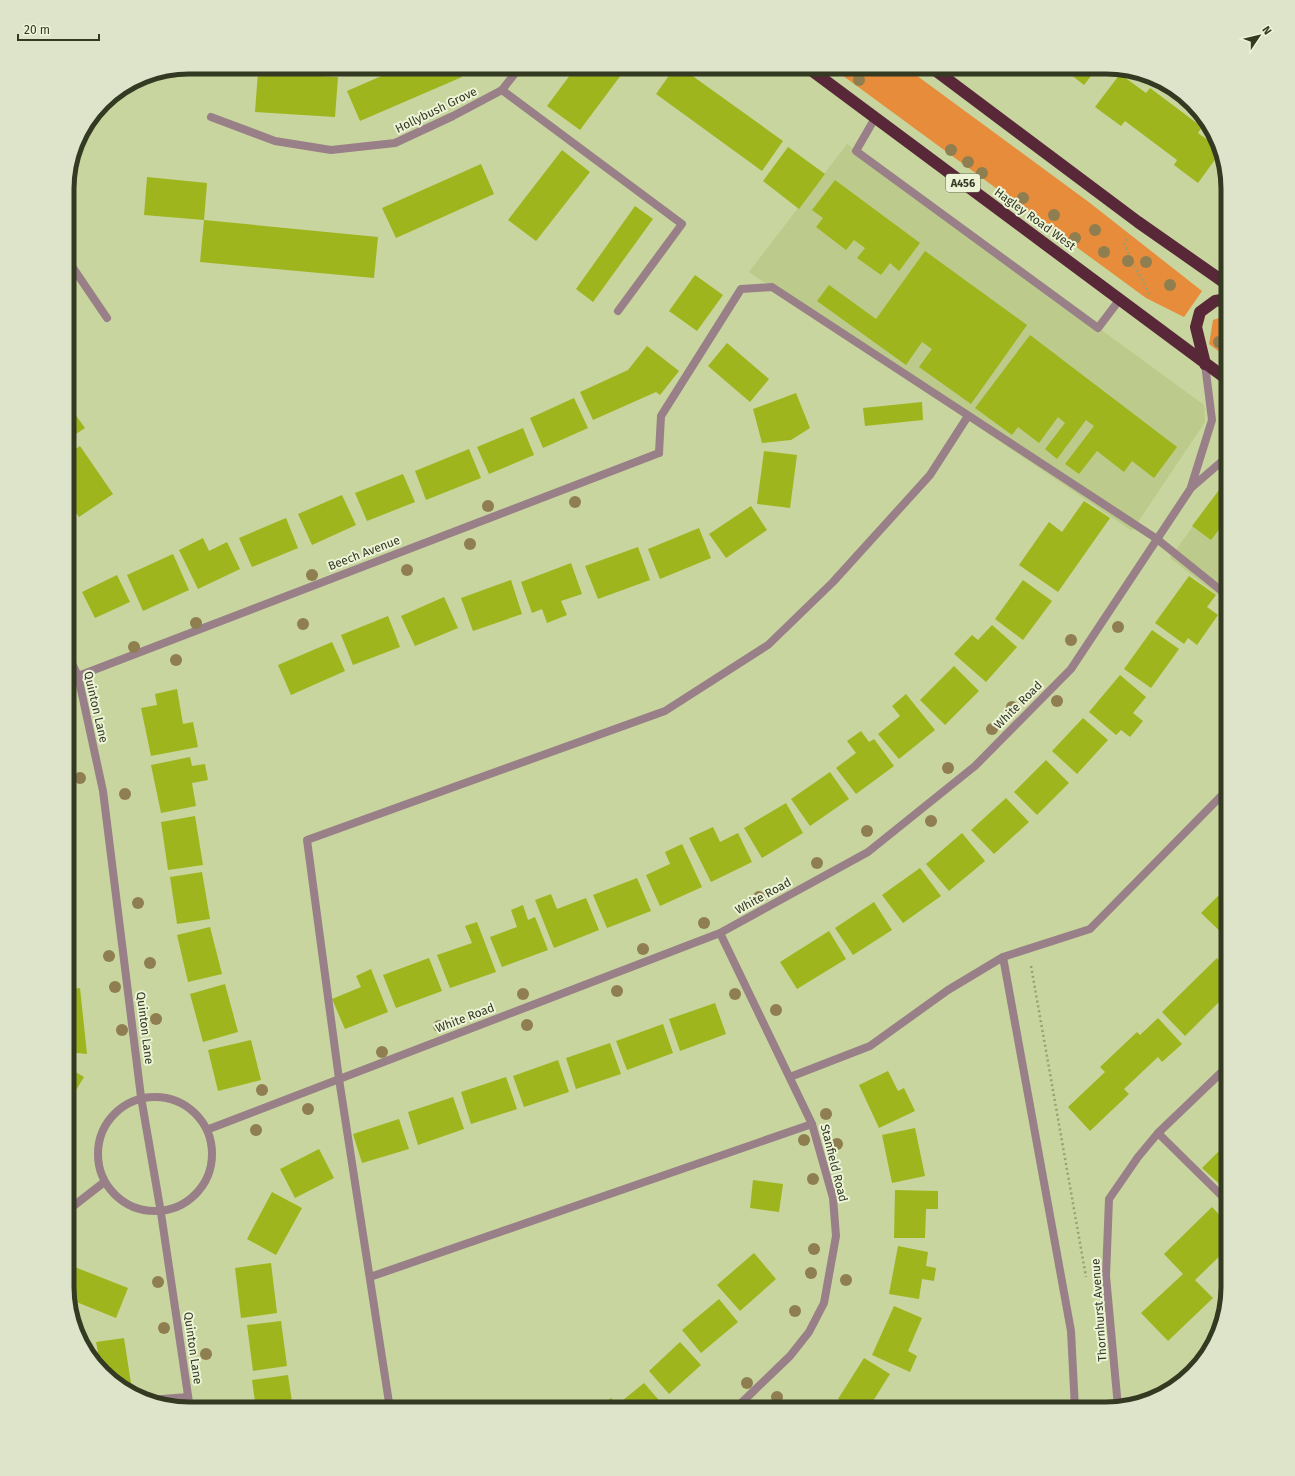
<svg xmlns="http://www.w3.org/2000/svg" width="1295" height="1476" font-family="'Fira Sans',sans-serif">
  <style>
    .built { fill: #bcca8b }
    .green { fill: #e78c3a }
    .building { fill: #9eb51e }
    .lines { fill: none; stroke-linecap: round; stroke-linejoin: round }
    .path { stroke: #96a074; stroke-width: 2.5; stroke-dasharray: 2 3; stroke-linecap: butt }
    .lane { stroke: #997f87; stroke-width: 8 }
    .street { stroke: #997f87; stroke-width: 8 }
    .highway { stroke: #582839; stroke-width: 12 }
    .tree { fill: #8f7e50 }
    .labels { text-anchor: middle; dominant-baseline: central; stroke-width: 4; stroke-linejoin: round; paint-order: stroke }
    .shield { fill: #ecf3d7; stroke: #6b7158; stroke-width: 1 }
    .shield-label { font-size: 11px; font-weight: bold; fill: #343922 }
    .street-label { font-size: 12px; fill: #343922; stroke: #ecf3d7 }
    .rim { fill: none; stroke: #343922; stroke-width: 5 }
  </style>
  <rect width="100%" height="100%" fill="#c8d59e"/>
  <path class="built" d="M847,144L1204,405L1205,422L1132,531L749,272Z
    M1228,478V603L1170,558Z"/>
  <path class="green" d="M831,67H905L1090,203L1202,291L1184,317L1146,298Z
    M1228,315V358L1209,344L1213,320Z"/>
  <path class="building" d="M402,67H458L462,77L360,121L347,91Z
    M576,67H627L580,130L547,106Z
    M675,67H680L783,141L762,171L656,94Z
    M1061,67H1098L1084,85Z
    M258,72L338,77L335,117L255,112Z
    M1120,74L1146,93L1150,88L1202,127L1198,133L1222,150L1198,183L1174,165L1177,160L1125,121L1121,126L1095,107Z
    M788,147L825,174L799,209L763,181Z
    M562,150L590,172L536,241L508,220Z
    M481,164L494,194L396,238L382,208Z
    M147,177L207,183L204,220L144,215Z
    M835,180L920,243L899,271L890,263L881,275L857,258L865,248L854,240L846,250L816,227L823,218L812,210Z
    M635,206L653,219L593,302L576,289Z
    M204,220L378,237L374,278L200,262Z
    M925,251L1027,325L971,404L919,367L932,349L922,342L906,365L817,301L829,285L876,319Z
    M695,275L723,295L697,331L669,311Z
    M1030,335L1177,447L1154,478L1132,461L1124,472L1097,451L1079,474L1065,464L1094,426L1086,420L1057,459L1045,449L1065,423L1058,417L1039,443L1018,427L1012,435L975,408Z
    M727,343L769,379L750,402L708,366Z
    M647,346L679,371L660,395L656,392L593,420L580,392L628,370Z
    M796,393L810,428L791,440L762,443L753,409Z
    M574,398L588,428L543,448L530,418Z
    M922,402L923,420L865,426L863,408Z
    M72,410L85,428L67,440V413Z
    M523,428L534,455L489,474L477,447Z
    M80,446L113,494L79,517L67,500V455Z
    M469,449L481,478L426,500L415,471Z
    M764,451L797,455L790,508L757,504Z
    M403,474L415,502L367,521L355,493Z
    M1228,478V518L1211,540L1192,526Z
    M342,495L356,525L312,545L298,514Z
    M1084,501L1110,518L1058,592L1019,565L1049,522L1062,532Z
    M751,506L767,530L726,558L709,534Z
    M286,518L298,548L252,567L239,538Z
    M699,528L711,558L660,579L648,549Z
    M203,538L209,551L227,542L240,569L198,589L179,550Z
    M638,547L650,580L598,599L585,566Z
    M173,554L189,590L143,611L127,575Z
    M571,563L582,594L561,601L567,615L547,623L542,609L532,613L521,582Z
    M117,575L130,602L95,618L82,592Z
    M1189,576L1216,595L1207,607L1218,615L1197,645L1188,638L1184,644L1155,623Z
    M511,580L522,614L473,631L461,598Z
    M1023,580L1052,601L1023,640L995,619Z
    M444,597L458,628L415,646L401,616Z
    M388,616L400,647L353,665L341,635Z
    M992,625L1017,647L986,682L954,654L972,635L978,640Z
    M1152,630L1179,649L1151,688L1124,669Z
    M332,642L345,671L291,695L278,665Z
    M954,666L979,691L945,725L920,700Z
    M1120,675L1146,697L1133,713L1143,721L1130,737L1121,730L1116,735L1089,712Z
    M177,689L183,724L193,722L198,747L151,756L141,708L157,705L155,694Z
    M906,694L935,730L899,759L878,734L900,716L892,706Z
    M1083,718L1108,740L1077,774L1052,751Z
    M861,731L869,742L874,739L894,766L856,794L836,768L856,753L847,741Z
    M190,757L192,766L205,764L208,780L192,783L196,806L161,813L151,765Z
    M1046,760L1069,783L1037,815L1014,792Z
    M830,772L849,799L810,826L791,799Z
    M1006,798L1029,822L994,854L971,830Z
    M786,803L803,833L762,858L744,828Z
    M195,816L203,865L168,870L161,822Z
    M713,827L720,842L738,833L752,862L711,882L689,838Z
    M962,833L985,861L949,891L926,864Z
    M682,844L702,887L660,906L646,875L670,864L665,852Z
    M920,868L941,896L903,923L882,895Z
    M202,872L210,919L177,924L170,877Z
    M637,878L651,911L607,928L593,895Z
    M1228,886V931L1224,935L1201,913Z
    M551,894L557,909L586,898L599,930L554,948L535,900Z
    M874,902L892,930L853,955L835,928Z
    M523,905L528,920L535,917L548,950L502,967L490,937L517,927L511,910Z
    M477,922L496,972L450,988L437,955L472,943L465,926Z
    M210,927L222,974L188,982L177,935Z
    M829,931L846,959L797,989L780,962Z
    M67,934H69L74,980L67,981Z
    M429,958L442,991L396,1008L383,975Z
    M1217,958L1228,969V993L1185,1036L1162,1012Z
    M371,969L388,1012L345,1029L332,999L361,987L356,976Z
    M225,984L238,1032L203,1042L190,994Z
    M80,988L87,1054L67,1052V990Z
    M715,1003L726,1034L680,1051L669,1019Z
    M1158,1018L1182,1044L1162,1062L1158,1057L1124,1089L1129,1094L1090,1131L1068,1107L1105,1072L1100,1067L1137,1032L1140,1035Z
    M663,1024L673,1053L627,1070L616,1041Z
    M251,1040L261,1080L218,1091L208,1050Z
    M610,1043L621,1074L576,1089L566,1058Z
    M558,1060L569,1092L524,1107L513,1076Z
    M67,1067L84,1077L67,1105Z
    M888,1071L898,1091L904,1088L915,1111L879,1128L859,1085Z
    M506,1077L517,1109L471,1124L461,1092Z
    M453,1097L464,1129L418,1145L408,1112Z
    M399,1119L409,1149L362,1163L353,1134Z
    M915,1128L925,1176L892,1183L882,1135Z
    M1228,1142V1192L1202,1168Z
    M319,1149L334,1178L295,1198L280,1169Z
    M753,1180L783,1184L779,1212L750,1208Z
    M895,1190L938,1191V1209H926L925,1238H894Z
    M272,1192L302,1208L276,1255L247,1239Z
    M1212,1207L1228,1224V1248L1195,1280L1213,1298L1168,1341L1141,1313L1183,1274L1164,1254Z
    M898,1246L928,1252L926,1266L936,1268L934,1281L922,1279L919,1299L889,1294Z
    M754,1253L776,1279L740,1311L717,1285Z
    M271,1263L277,1313L241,1318L235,1268Z
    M67,1264L128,1288L116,1318L69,1299L67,1288Z
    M719,1299L738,1322L701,1353L682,1330Z
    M894,1306L922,1318L908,1351L917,1356L910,1372L872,1355Z
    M281,1321L287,1366L253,1371L247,1325Z
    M124,1338L132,1390H128L101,1368L96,1342Z
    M680,1342L701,1365L669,1394L649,1371Z
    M864,1358L890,1374L868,1409H854L838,1399Z
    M288,1375L293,1409H256L252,1380Z
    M644,1383L664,1406L660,1409H602L600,1407L611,1398L617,1405Z
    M828,1400L837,1409H820Z"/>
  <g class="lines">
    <path class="path" d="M1127,239L1124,244L1150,296
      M1031,966L1086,1277"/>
    <path class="lane" d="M502,90L682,224L618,311
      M875,118L856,151L1098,328L1120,299
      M67,259L107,318
      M659,453L661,416L741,289L772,287L1157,539L1228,596
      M1003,957L1071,1331L1075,1409
      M790,1077L870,1046L948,990L1003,957L1090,929L1228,789
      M1158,1133L1228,1202
      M370,1277L812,1124
      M149,1400L188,1397
      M390,1409L339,1079L307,840L665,711L768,645L833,582L930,475L968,416"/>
    <path class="street" d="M211,117L275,141L331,150L395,143L453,116L502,90L520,67
      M1191,487L1212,420L1205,364
      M67,653L78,676L103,791L141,1097L161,1213L190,1409
      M78,676L659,453
      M720,933L812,1124L833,1198L836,1236L824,1303L809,1332L790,1356L735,1409
      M98 1154a57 57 0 1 1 114 0a57 57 0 1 1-114 0Z
      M209,1129L720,933L868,852L975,766L1071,669L1191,488L1228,456
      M67,1211L103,1183
      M1118,1407L1106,1276L1109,1199L1138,1157L1158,1133L1228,1066"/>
    <path class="highway" d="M807,67L1228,380
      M931,67L1138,222L1228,285
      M1205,364L1196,327L1200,312L1215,301L1228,299"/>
  </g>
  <g class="tree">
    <circle cx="859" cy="80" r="6"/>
    <circle cx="951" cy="150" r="6"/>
    <circle cx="968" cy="162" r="6"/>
    <circle cx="982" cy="173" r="6"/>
    <circle cx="1023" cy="198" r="6"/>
    <circle cx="1054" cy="215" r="6"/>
    <circle cx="1095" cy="230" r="6"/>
    <circle cx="1075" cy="238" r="6"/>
    <circle cx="1104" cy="252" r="6"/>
    <circle cx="1128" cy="261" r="6"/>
    <circle cx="1146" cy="262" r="6"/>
    <circle cx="1170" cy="285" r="6"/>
    <circle cx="1219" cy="342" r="6"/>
    <circle cx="575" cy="502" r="6"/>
    <circle cx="488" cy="506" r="6"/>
    <circle cx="470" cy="544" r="6"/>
    <circle cx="407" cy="570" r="6"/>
    <circle cx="312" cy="575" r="6"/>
    <circle cx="196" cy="623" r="6"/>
    <circle cx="303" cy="624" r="6"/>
    <circle cx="1118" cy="627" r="6"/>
    <circle cx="1071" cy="640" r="6"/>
    <circle cx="134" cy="647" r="6"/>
    <circle cx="176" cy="660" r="6"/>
    <circle cx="1057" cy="701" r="6"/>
    <circle cx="1012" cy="707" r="6"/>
    <circle cx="992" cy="729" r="6"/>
    <circle cx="948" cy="768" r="6"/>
    <circle cx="80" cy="778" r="6"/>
    <circle cx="125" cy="794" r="6"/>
    <circle cx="931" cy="821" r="6"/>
    <circle cx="867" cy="831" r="6"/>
    <circle cx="817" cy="863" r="6"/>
    <circle cx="759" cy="897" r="6"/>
    <circle cx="138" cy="903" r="6"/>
    <circle cx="704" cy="923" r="6"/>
    <circle cx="643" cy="949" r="6"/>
    <circle cx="109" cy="956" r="6"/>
    <circle cx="150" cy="963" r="6"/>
    <circle cx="115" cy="987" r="6"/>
    <circle cx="617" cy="991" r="6"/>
    <circle cx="523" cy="994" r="6"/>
    <circle cx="735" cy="994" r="6"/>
    <circle cx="776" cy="1010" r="6"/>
    <circle cx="156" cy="1019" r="6"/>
    <circle cx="527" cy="1025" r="6"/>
    <circle cx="439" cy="1026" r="6"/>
    <circle cx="122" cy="1030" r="6"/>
    <circle cx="382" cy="1052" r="6"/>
    <circle cx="262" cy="1090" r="6"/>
    <circle cx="308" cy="1109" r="6"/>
    <circle cx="826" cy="1114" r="6"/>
    <circle cx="256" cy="1130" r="6"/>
    <circle cx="804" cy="1140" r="6"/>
    <circle cx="837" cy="1144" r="6"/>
    <circle cx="813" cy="1179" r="6"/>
    <circle cx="814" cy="1249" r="6"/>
    <circle cx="811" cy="1273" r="6"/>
    <circle cx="846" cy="1280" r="6"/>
    <circle cx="158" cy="1282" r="6"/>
    <circle cx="795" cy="1311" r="6"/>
    <circle cx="164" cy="1328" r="6"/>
    <circle cx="206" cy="1354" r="6"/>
    <circle cx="747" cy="1383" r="6"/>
    <circle cx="777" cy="1397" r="6"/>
  </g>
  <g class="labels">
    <rect class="shield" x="946" y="174" width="34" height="18" rx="3"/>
    <g class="shield-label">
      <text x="963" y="183">A456</text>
    </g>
    <g class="street-label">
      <text transform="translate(436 110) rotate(-26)">Hollybush Grove</text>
      <text transform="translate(1035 219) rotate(36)">Hagley Road West</text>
      <text transform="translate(364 553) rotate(-21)">Beech Avenue</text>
      <text transform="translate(1018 705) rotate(-45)">White Road</text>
      <text transform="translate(96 707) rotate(77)">Quinton Lane</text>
      <text transform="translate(763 896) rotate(-29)">White Road</text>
      <text transform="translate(465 1018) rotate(-21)">White Road</text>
      <text transform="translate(145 1028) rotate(83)">Quinton Lane</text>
      <text transform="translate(834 1163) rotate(76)">Stanfield Road</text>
      <text transform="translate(1099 1310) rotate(-94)">Thornhurst Avenue</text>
      <text transform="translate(193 1348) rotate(82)">Quinton Lane</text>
    </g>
  </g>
  <path d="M0 0H1295V1476H0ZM189 74H1106A115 115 0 0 1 1221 189V1287A115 115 0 0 1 1106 1402H189A115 115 0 0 1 74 1287V189A115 115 0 0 1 189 74Z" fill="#dde4c9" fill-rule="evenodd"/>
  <path class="rim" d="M189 74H1106A115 115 0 0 1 1221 189V1287A115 115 0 0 1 1106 1402H189A115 115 0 0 1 74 1287V189A115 115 0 0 1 189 74Z"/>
  <g transform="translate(1259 36) rotate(55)" stroke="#ecf3d7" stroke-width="3" paint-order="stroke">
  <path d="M0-3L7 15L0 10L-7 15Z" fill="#343922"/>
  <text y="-6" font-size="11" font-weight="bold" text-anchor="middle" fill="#343922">N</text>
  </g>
  <path d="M18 34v6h81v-6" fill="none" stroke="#343922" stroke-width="2"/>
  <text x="24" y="34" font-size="12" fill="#343922" stroke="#ecf3d7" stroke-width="3" paint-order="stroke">20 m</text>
</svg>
